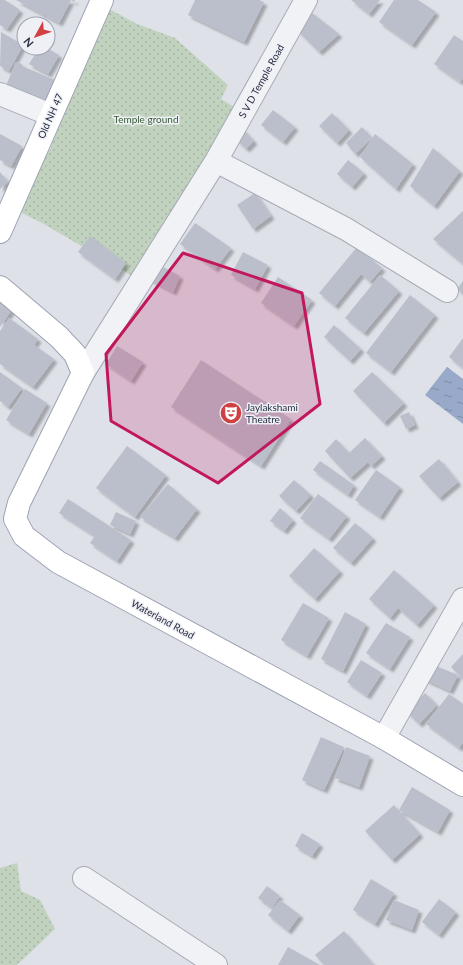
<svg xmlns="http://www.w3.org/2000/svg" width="463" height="965" font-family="Lato,sans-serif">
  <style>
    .green { fill: url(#green-dots) }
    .water { fill: url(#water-ripples) }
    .building { fill: #bbbfcb; filter: url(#shadow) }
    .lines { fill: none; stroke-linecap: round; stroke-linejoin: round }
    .minor-casing { stroke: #a7abb5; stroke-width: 24 }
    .major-casing { stroke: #9da3b4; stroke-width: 24 }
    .minor { stroke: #f1f2f6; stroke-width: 22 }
    .major { stroke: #fff; stroke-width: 22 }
    .marked { fill: #c2185b; fill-opacity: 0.2; stroke: #c2185b; stroke-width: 3; stroke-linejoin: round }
    .labels { text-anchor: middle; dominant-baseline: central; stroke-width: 3; stroke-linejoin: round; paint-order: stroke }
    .street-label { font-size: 10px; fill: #272d3f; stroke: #eef0f6 }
    .park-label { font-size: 10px; fill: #365b34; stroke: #eef0f6 }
    .poi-label { font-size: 10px; fill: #272d3f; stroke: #eef0f6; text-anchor: start }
  </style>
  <defs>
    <pattern id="green-dots" width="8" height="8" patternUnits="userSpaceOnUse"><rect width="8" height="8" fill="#c1d2bf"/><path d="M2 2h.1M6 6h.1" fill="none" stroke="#a6b5a5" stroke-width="1.8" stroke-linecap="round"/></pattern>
    <pattern id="water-ripples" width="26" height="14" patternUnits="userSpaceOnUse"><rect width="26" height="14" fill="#98a9c9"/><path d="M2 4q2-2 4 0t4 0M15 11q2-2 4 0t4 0" fill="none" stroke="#7c8aa5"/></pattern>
    <filter id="shadow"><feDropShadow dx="3.5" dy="3.5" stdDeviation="1" flood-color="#0004"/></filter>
  </defs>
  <rect width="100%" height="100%" fill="#dee1e8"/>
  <path class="green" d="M107,8L137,24L175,38L228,85L221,99L239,110L146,284L44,224L16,210L50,149Z
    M17,863L21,891L40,900L55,929L17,965H0V868Z"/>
  <path class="water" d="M447,367L463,379V424L425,395Z"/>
  <path class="building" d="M0,0H5L20,10L7,29L0,25Z
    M16,0H75L74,2L71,0L59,23Z
    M195,0H259L264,2L244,42L188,15Z
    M351,0H380L369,14Z
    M394,0H418L436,12L412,45L379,22Z
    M311,12L339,34L319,52L296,29Z
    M1,32L23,45L9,71L0,66Z
    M454,35L463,41V78L460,82L434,64Z
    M39,48H47L59,55L48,74L29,64Z
    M16,62L22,64V66L55,80L45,106L4,90Z
    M273,110L295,127L283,142L261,125Z
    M332,113L349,130L337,143L319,126Z
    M362,127L372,138L355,154L346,143Z
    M243,129L254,141L246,149L235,138Z
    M0,134L22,146L11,166L0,160Z
    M375,134L413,164L396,189L360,157Z
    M433,148L460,171L434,206L410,186Z
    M348,160L364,173L352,187L337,174Z
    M0,172L8,182L0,189Z
    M255,193L271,216L253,229L237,205Z
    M463,211V264L433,239Z
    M195,223L231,248L215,269L180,244Z
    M90,236L126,263L115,279L78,252Z
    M357,247L382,268L370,282L361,274L335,306L319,293Z
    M243,252L268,265L255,289L231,275Z
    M155,263L180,276L173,292L147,278Z
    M380,275L399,291L364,333L345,318Z
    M278,277L312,300L294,326L261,303Z
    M463,281V294L457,289Z
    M0,295L15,305L0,327Z
    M410,295L435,315L391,372L366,353Z
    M9,318L38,339L34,345L54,359L33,387L0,364V331Z
    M334,325L361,349L350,361L324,337Z
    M463,338V368L449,357Z
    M117,346L143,362L131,381L106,364Z
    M201,360L291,419L261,466L171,407Z
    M0,372L22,388L8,407L0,401Z
    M372,372L404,403L384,423L353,391Z
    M25,389L47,403L29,434L6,420Z
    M409,412L415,425L406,429L400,416Z
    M365,438L382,456L371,466L368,462L350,478L325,451L336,439L349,453Z
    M127,446L166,475L135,517L96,488Z
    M439,459L458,482L439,498L419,476Z
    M320,461L354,485L348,495L313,470Z
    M376,470L400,487L380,517L355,500Z
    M294,480L311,495L296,511L279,496Z
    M168,484L197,509L175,538L140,517Z
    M318,494L347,516L329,539L300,518Z
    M68,499L131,540L117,561L90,543L95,536L59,513Z
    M280,508L293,520L284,531L270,521Z
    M116,512L136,521L130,534L110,525Z
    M355,523L373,538L351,563L333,548Z
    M314,548L340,571L315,599L289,576Z
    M394,570L434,605L417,625L398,608L390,618L369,599Z
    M303,603L329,618L307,656L281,640Z
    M345,612L366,624L343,671L321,659Z
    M386,623L410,637L390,669L366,653Z
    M463,654V679L451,667Z
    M361,660L382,673L367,696L347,682Z
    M431,664L458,675L450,691L424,679Z
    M425,693L437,705L419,724L407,712Z
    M449,694L463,704V742L459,748L426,724Z
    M321,737L344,747L324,790L302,780Z
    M346,747L370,756L359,787L335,778Z
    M412,787L450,810L438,832L399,810Z
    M394,805L420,834L392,860L365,831Z
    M302,833L320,844L312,856L295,846Z
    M371,879L394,893L375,924L353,910Z
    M267,886L280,896L272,908L258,898Z
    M439,899L456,912L439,935L422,922Z
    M280,900L300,915L288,931L268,915Z
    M394,900L419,910L412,930L386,920Z
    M344,931L374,965H324L315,955Z
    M288,947L320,965H278Z"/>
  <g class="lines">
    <g class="minor-casing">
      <path id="minor" d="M0,94L51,115
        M216,161L346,229L447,291
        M83,373L216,161L306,0
        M384,738L463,599
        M84,878L216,965"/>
    </g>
    <g class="major-casing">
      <path id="major" d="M0,232L102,0
        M0,287L59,337L75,354L83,373L19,503L15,519L24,536L58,562L384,738L463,785"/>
    </g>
    <use href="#minor" class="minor"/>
    <use href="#major" class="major"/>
  </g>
  <path class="marked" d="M183,253L302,293L320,404L218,483L111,421L106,354Z"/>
  <defs>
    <g id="theatre-disc" transform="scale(1.15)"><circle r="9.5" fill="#d04042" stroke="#eef0f6"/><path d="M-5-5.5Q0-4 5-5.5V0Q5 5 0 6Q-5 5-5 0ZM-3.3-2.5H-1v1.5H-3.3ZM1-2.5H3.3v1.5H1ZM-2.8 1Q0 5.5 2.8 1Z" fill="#fff"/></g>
  </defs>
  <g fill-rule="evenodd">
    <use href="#theatre-disc" x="231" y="413"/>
  </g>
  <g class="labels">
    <g class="street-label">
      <text transform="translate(261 81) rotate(-61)">S V D Temple Road</text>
      <text transform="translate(50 116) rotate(-66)">Old NH 47</text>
      <text transform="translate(163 619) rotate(29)">Waterland Road</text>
    </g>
    <g class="park-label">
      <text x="146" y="119">Temple ground</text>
    </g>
    <g class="poi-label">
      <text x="246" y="407">Jaylakshami<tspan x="246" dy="12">Theatre</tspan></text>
    </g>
  </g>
  <g transform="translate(36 36) rotate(230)"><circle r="19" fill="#eef0f6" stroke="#9ea2ad"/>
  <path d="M0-3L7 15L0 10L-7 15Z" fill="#d04042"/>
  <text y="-6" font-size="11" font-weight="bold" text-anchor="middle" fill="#272d3f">N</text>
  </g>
</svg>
